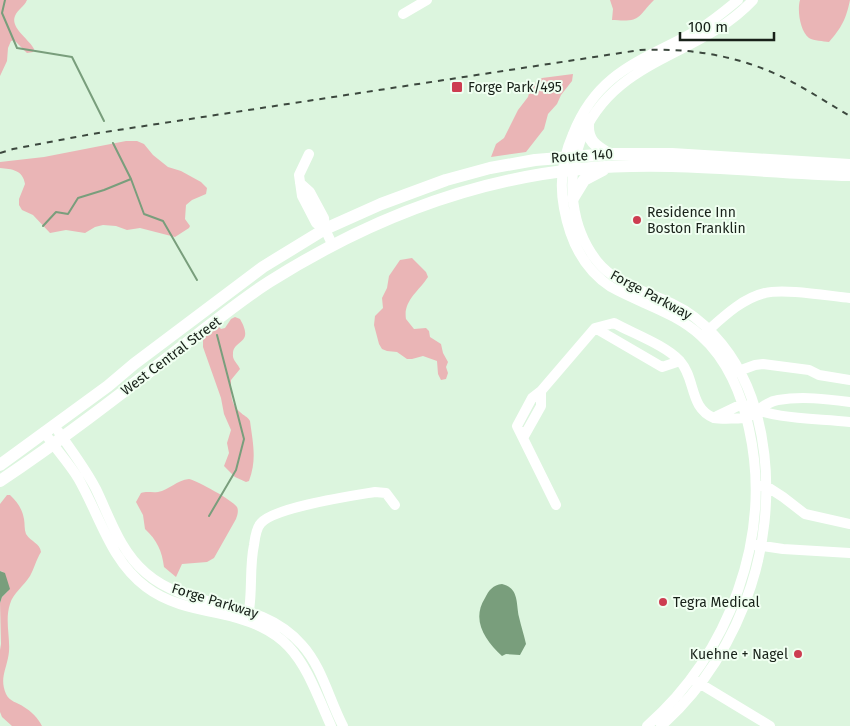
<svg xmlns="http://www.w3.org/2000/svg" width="850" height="726" font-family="'Fira Sans',sans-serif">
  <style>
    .green { fill: #eab5b6 }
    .water { fill: #799e7c }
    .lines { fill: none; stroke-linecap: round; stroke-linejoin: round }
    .stream { stroke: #799e7c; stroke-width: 2 }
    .minor { stroke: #fff; stroke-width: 10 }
    .major { stroke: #fff; stroke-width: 12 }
    .rail { stroke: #3c483e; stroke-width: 2; stroke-dasharray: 6 6; stroke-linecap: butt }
    .poi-dot { fill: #cd3d51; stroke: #f0fff1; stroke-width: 2 }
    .labels { text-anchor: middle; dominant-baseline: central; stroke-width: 4; stroke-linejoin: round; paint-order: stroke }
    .poi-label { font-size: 14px; fill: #182119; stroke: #f0fff1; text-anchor: start }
    .street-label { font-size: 14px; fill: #182119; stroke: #f0fff1 }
  </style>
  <rect width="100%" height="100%" fill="#dcf5de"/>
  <path class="green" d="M0,0H27C24,7 18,9 15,16C10,28 29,39 34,49L33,52L27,53L14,40L11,41L8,48L7,61L0,76Z
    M610,0H654C636,18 642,22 612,20L613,9Z
    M800,0H850C846,19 842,27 829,42C823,41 814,41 809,38C800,31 797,10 800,0Z
    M573,74L572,81L561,95L557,104L548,114L544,129L526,152L491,157L496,144L504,138L518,110L528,97L531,86L542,78Z
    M126,141H137L144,144L153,155L168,167L181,171L201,182L207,188L206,194L192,200L186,205L185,219L190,226L189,228L175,237L140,228L127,230L116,226L103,225L95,227L85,233L66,230L50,233L33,215L22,210L19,205V199L25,184C23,170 12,169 0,168V162L44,157Z
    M412,258L426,272L428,277C419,291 403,301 406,319L414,329L426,328L429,331L430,337L441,344L443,353L448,362L446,367L448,373L446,379L441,380L438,374L437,361L423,356L412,359H407L397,352L387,351L382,349L379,344L374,325L375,316L383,308L382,298L387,288L389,276L400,260Z
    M235,317L240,319C255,345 233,339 233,354C232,360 238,364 240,369L231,380C231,392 230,405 240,412C244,416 247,416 250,421C253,444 257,459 249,481L246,482L235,477L224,466L229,453L227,443L231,430L224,414L221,398L203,347V338L219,327L221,329L225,328L231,319Z
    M189,479C198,481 232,500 237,507C239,511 237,516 236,519L214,558L207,562L182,564L176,577L164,567C162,551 157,540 145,529L143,515L136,502L141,493C147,491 152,493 158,492C169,490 177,480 189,479Z
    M7,495H10C17,502 22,508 24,519C25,524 24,529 26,534C31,542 40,543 41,552C36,560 34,569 30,576C24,586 13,593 10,604C4,622 12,641 8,658C5,672 0,680 6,694C10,702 17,702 24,707C31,711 38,718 42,726H12L2,717L0,712V650L1,644L0,603L2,597L8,591L3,572L0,571V504Z"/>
  <path class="water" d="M0,571L5,573L10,589L2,597L0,603Z
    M502,584C519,588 516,603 519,617C521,626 524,635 526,644L520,655L506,654L502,656C485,640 471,620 485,598C489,590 493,585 502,584Z"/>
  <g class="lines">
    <path class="stream" d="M5,0L2,13L17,48L72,57L104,121
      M113,143L131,179L144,214L163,221L197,280
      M43,226L56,212L68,214L78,198L104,190L131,179
      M209,516L236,470L244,439L217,335"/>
    <path class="minor" d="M403,14L427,0
      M309,154L299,175L302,196L316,223L325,229
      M300,183L310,192L324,218L325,229L332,244
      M595,328L662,367L680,361
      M704,334C721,319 742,298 765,293C784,288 829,296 850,298
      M733,373L755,365L763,364L809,370L819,375L850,380
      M717,416L742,404C774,420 815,418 850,422
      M58,431C71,450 85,468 96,489C110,518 120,551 146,573C192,613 258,595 302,645C322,667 329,699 343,726
      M44,432C55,448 68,462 78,478C100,516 110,560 146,587C167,603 192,608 217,613C295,629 302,660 331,726
      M523,438L541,406V391
      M761,486H766L783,497L805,514L850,524
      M556,505L517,426L532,398L541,391L595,328L614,323C634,334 665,345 680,361C696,379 689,408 714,418C719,419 744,419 748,417C759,411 765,402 778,400C802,396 826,399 850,402
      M756,545L783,549L850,553
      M248,617C253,593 249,568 254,545C255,538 256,528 261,523C275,507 351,496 375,492L386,493L395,505
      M694,680L770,726
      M647,726C729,654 773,537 749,429C742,395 727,359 701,336C675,312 641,304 611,287C583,269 570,241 564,208C559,182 562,159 573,134C599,68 647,60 701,28C714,20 726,10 738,0
      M661,726C703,689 734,639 751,586C777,507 773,398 714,335C703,323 688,311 673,304C647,291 616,285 597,261C571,228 566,180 580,142C612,57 698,59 753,0"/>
    <path class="major" d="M588,124C587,141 596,146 609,154
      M573,198L584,180L603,170
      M0,465L108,386L134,364L263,267L325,229L381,204L446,180L490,168L535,160L609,154H672L850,165
      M0,481C60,441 117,397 175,352C206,329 236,303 269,282C364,222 469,180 581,169C671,160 761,173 850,175"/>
    <path class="rail" d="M0,153L13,149L92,134L640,50C684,48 728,54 769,71C798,83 824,101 850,116"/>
  </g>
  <g class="poi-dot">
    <rect x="451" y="81" width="12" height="12" rx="2.5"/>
    <circle cx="637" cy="220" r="5"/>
    <circle cx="663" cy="602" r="5"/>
    <circle cx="798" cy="654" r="5"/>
  </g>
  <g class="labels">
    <g class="poi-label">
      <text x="468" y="87">Forge Park/495</text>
      <text x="647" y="212">Residence Inn<tspan x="647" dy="16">Boston Franklin</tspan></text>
      <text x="673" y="602">Tegra Medical</text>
      <text x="788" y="654" text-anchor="end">Kuehne + Nagel</text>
    </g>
    <g class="street-label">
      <text transform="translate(582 156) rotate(-4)">Route 140</text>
      <text transform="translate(651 295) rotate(28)">Forge Parkway</text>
      <text transform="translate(171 356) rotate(-37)">West Central Street</text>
      <text transform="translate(215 601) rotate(17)">Forge Parkway</text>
    </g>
  </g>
  <path d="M680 32v8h94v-8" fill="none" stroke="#182119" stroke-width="2.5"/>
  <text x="688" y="32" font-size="15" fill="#182119" stroke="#f0fff1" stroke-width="4" paint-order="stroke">100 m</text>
</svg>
